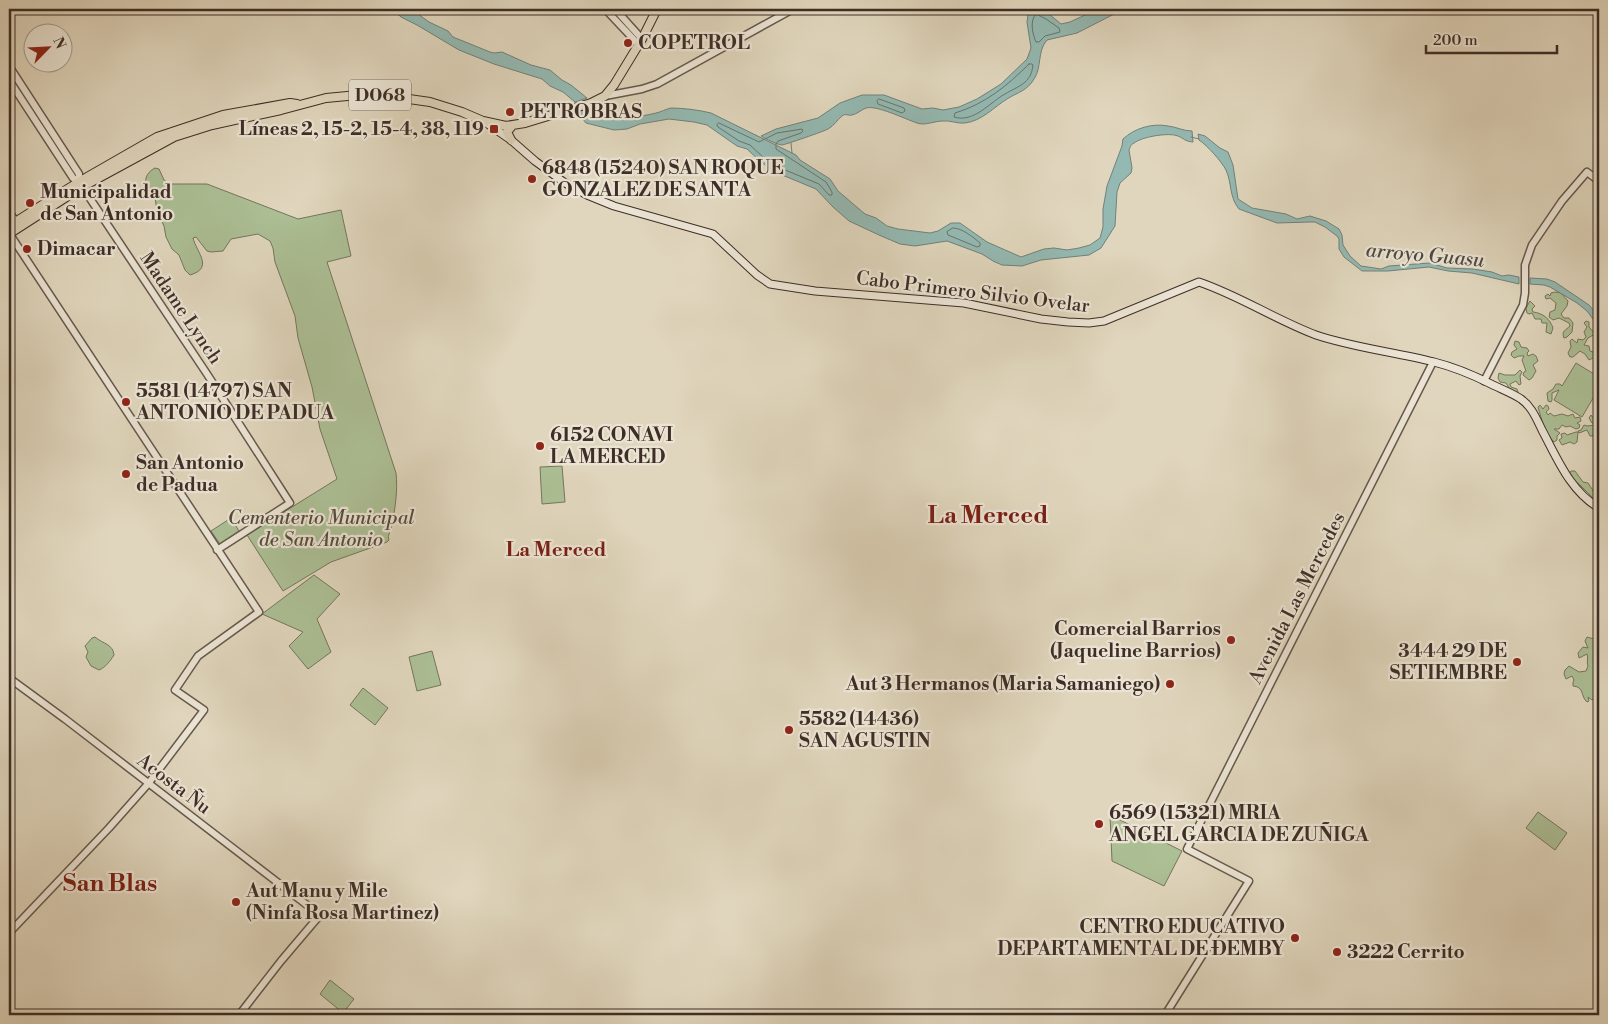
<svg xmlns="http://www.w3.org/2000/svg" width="1608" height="1024" font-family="'Libre Bodoni',serif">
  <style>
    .green { fill: #acbf95; stroke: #75765e }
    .water { fill: #94b9b2; stroke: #72817a }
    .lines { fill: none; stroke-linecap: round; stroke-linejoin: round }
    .shore { stroke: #69746c; stroke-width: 1 }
    .stream { stroke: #72817a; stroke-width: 1 }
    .tertiary-casing { stroke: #66584c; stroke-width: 9 }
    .secondary-casing { stroke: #3e2e27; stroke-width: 9 }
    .primary-casing { stroke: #3e2e27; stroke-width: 10 }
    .tertiary { stroke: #ebe4d4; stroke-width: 6 }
    .secondary { stroke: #ebe4d4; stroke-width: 7 }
    .primary { stroke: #e0d6bd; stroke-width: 8 }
    .poi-dot { fill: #8f2418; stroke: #ebe4d4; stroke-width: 2 }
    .labels { text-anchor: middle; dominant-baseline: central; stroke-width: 4.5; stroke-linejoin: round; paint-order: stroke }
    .shield { fill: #ebe4d4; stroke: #72655b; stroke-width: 1 }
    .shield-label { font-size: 18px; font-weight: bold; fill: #3e2e27 }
    .poi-label { font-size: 19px; font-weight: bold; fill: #3e2e27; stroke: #ebe4d4; text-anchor: start }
    .street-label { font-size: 19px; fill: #3e2e27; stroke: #ebe4d4 }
    .park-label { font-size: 19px; font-style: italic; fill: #544b3d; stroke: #ebe4d4 }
    .water-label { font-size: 20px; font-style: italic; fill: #4f4a43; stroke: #ebe4d4 }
    .neighbourhood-label { font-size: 20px; font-weight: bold; fill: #7a1f14; stroke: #ebe4d4 }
    .district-label { font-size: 24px; font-weight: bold; fill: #7a1f14; stroke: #ebe4d4 }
  </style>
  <rect width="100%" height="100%" fill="#e0d6bd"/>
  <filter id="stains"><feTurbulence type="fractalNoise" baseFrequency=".004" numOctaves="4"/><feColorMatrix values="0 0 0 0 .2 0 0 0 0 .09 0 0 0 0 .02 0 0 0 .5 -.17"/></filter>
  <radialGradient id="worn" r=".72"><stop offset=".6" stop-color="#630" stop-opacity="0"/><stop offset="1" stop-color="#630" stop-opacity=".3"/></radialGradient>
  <path class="green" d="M155,168L159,169L164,180L171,184H207L298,219L341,210L351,256L327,262L396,473C398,491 395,508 392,525C391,531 387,535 389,540L387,542L331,562L283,591L247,535L337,479L320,429L312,387L298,338L295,316L275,262L273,248L270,241L258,234L231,239L223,251L211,252L207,251L196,237L193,238C197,253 214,268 190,275L185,270L179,255L172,249L166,237L164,226L157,211L154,191L146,185C144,177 149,171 155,168Z
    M1555,292L1561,293L1568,301L1567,306L1561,314L1564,318H1569L1573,323L1572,332L1567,337L1564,338C1561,331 1566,330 1570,326L1569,323L1559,318L1553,320L1549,317L1550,312L1555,310L1556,303L1550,298L1546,299L1545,296L1548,294L1550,296L1551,293Z
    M1530,301L1535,306L1532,309L1533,312C1543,313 1550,319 1553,328L1551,334L1546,332L1547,323H1542L1541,319H1535L1532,313L1529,314L1527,313L1526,308Z
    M1586,321L1589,322V327L1595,334L1588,338L1584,345L1589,346L1590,351L1593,352L1595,357L1589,360L1585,354L1580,351L1573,357H1570L1568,353L1571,347L1570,341L1572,339L1577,343L1578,339L1583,340L1586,337L1584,332L1587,327L1584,323Z
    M1515,341L1519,342L1521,347L1527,348L1529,351L1527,353L1528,356L1533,354L1536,356L1538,361L1533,365L1536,371L1532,378L1529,380L1523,375L1524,372L1526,371L1522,360L1524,356H1519L1514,358L1511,355L1512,352L1517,349L1514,345Z
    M1576,363L1599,377V388L1582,417L1554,400L1559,390L1552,393V400L1551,402L1548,401L1547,393L1553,389L1556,384H1560L1562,386Z
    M1520,370L1522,372L1520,376L1521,384L1519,385L1516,381L1510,384L1511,387L1517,389L1518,392L1517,394L1511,391L1506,383L1500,382L1498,378L1499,373L1505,375H1515Z
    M1540,405L1543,409L1546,405L1548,406L1549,409L1546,412L1548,415L1550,413L1554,416L1562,414L1568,416L1573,414L1575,418L1580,417L1581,421L1577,423L1580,425L1579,428L1576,429L1570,426L1566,427L1562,425L1559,429H1554L1560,433L1557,436V440L1554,442C1544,432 1542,420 1538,407Z
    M1591,415L1594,419L1599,422V428L1597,431H1594L1593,436H1590L1587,430L1579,433L1578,431L1581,430L1584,425L1587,426L1596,425V423H1592L1589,418Z
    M1576,432H1578L1577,442L1574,444L1570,442L1562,445L1559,440L1562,438L1561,434L1565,433L1567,435Z
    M562,466L565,502L542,504L540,467Z
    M1571,471H1575L1583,482L1588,483L1594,492L1598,490L1599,485V500L1593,498L1578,483H1576L1569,474Z
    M231,518L239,531L220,544L211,531Z
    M314,575L340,594L317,619L331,652L308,669L289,646L303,632L262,614Z
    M1599,635V680L1596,686L1599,688L1598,691L1599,696L1598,695L1592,700L1588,697L1589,701L1587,702C1580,696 1585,687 1573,686V682L1574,680L1572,676L1566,679L1564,674L1565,670L1569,666L1579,672L1586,671L1588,666C1586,662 1589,658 1587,654L1579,658L1578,653L1583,647L1588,648L1585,641L1587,637L1594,639Z
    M95,637C103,644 113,644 114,655C110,661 106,667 99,670L91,666L86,657L88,652L85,646L92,638Z
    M432,651L441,685L417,691L409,657Z
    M363,688L388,708L375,725L350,705Z
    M1538,812L1567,833L1555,850L1526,828Z
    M1110,815L1182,851L1164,886L1112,861Z
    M330,980L354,999L343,1013L320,994Z"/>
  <path class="water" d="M392,9H411L429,22L448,31L453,37L490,52L494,53L502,52L531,65L550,70L562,80L571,85L587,98L575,102L563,92L550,86L542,79L494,64L459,50L417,25L401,17Z
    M1098,9H1124L1077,33L1047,40C1037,51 1042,68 1034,79C1027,91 1018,92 1007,99C994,107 982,121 965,123C957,124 950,120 943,121C934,121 925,126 917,123C905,119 877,105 866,108C861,110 857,114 852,115C848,116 846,113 842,116C837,120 834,126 828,129C825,131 784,145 782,145C775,144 767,139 761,136L776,129L818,118L840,103L862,95H884L922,109L933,108L943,110L959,107L977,99L1001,84L1027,59L1031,48L1027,22L1028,15L1033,10H1039L1049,14L1061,24L1070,22Z
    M590,108V114C603,123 640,117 656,113C661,112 666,109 671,108C683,108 699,110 711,113L796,155L800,160L830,179L838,191L865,214L876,218L887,226L898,229L930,233L938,231L951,223H960L987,242L1021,257L1044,249L1054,248L1067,250L1079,248L1090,245L1100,238L1103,227V209L1107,186L1122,146L1123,139C1135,128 1152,123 1168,126C1177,127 1183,131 1192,131L1193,142C1184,141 1185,139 1178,136C1169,132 1141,137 1134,143C1130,145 1131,146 1129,150L1132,168L1131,173L1120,183L1117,192L1115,226L1101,248L1089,255L1041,260L1022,266L1002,265L993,261L982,254L947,241L915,246L900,244L879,235L849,221L833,207L816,189L775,172L761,162L747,149L737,146L707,125L694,122L669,119L640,124L627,129L614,130L586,123L581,117L580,111Z
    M1198,134L1205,136L1220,148L1228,152L1233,165L1238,199L1252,208L1286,214L1297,219L1310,216L1326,221L1339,229L1342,235L1343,245L1350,256L1361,266L1381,269L1389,266L1430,263L1447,268L1473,269L1492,272L1502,276L1509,275L1519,277V284L1472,273L1448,271L1429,267L1388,271H1362L1344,257L1339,249V239L1337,236L1325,227L1315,222H1310L1277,223L1239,209C1229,197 1232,183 1226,170C1222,162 1207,145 1199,140Z
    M1530,278L1547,279L1555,282L1589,305L1599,317V327L1587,311L1577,303L1550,287L1544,285L1530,284Z"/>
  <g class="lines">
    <path class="shore" d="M1036,14L1046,19L1059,28L1060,32L1045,36L1039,42H1036C1033,35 1029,21 1036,14Z
      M1029,64H1032L1033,65C1031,84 1018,86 1005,94C989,103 974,123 954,117L955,113C985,104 1007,86 1029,64Z
      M879,99L904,108L905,111L902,113L878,104L877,101Z
      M719,123L759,142L777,133L802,129L803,131L801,133L778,141L776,144V149L826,182L832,192V195H829L819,184L778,167L764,158L750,145L739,141L718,127L717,125Z
      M953,228C962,228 973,237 980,243V246L977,247L948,235L947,232Z"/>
    <path class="stream" d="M1191,137L1199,139
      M791,143L792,153"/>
    <g class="tertiary-casing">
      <path id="tertiary" d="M605,9L639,45
        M615,9L642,39
        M9,66L79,174V182
        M9,80L73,178L79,182L207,374L290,503L217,550
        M605,96L642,89L657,84L793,9
        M9,211L17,224
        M9,233L259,612L198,656L175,690L204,710L148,784L109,828L9,933
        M1484,381L1523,305L1525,293V265L1532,245L1562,201L1587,172L1599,181
        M9,678L65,719L320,915L281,961L239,1015
        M1165,1015L1249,881L1187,849L1433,362"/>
    </g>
    <g class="secondary-casing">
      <path id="secondary" d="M485,122L511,140L535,161L565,183L587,195L614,206L713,234L757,275L770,284L815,291L964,303L1041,319L1068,322L1089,323L1104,321L1199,282C1240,296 1276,320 1316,335C1355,348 1395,352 1434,362C1454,367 1473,375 1491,384C1501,389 1512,393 1521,399C1532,407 1536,418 1542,430C1557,458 1570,491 1599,508"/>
    </g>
    <g class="primary-casing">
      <path id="primary" d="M511,140L507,132L512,126
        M9,226L82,180L157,137L223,115L290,103L297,104
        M9,234L82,187L174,137L212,125L281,110L326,98L358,95L388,96L430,102L462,112L483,121L506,126L525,123L591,103L605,96L614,85L642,39L657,9"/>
    </g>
    <use href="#tertiary" class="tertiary"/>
    <use href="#secondary" class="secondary"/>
    <use href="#primary" class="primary"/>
  </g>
  <g class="poi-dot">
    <circle cx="628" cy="43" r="5"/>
    <circle cx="510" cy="112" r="5"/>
    <rect x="489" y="124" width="10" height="10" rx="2.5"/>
    <circle cx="532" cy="179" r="5"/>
    <circle cx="30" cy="203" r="5"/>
    <circle cx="27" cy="249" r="5"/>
    <circle cx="126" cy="402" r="5"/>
    <circle cx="540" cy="446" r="5"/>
    <circle cx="126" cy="474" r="5"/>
    <circle cx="1231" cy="640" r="5"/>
    <circle cx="1517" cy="662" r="5"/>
    <circle cx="1170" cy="684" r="5"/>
    <circle cx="789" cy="730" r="5"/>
    <circle cx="1099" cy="824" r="5"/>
    <circle cx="236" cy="902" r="5"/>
    <circle cx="1295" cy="938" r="5"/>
    <circle cx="1337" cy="952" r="5"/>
  </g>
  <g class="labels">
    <rect class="shield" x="349" y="79.5" width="62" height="31" rx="4"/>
    <g class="shield-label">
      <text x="380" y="95">D068</text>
    </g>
    <g class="poi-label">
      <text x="638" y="43">COPETROL</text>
      <text x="520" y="112">PETROBRAS</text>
      <text x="484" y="129" text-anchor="end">Líneas 2, 15-2, 15-4, 38, 119</text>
      <text x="542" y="168">6848 (15240) SAN ROQUE<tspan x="542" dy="22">GONZALEZ DE SANTA</tspan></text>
      <text x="40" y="192">Municipalidad<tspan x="40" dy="22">de San Antonio</tspan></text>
      <text x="37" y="249">Dimacar</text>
      <text x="136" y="391">5581 (14797) SAN<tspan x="136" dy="22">ANTONIO DE PADUA</tspan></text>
      <text x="550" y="435">6152 CONAVI<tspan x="550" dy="22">LA MERCED</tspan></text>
      <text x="136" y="463">San Antonio<tspan x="136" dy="22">de Padua</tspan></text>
      <text x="1221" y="629" text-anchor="end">Comercial Barrios<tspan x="1221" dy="22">(Jaqueline Barrios)</tspan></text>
      <text x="1507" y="651" text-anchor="end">3444 29 DE<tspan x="1507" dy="22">SETIEMBRE</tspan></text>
      <text x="1160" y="684" text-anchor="end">Aut 3 Hermanos (Maria Samaniego)</text>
      <text x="799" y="719">5582 (14436)<tspan x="799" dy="22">SAN AGUSTIN</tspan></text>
      <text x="1109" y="813">6569 (15321) MRIA<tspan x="1109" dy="22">ANGEL GARCIA DE ZUÑIGA</tspan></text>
      <text x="246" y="891">Aut Manu y Mile<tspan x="246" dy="22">(Ninfa Rosa Martinez)</tspan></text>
      <text x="1285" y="927" text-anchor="end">CENTRO EDUCATIVO<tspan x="1285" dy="22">DEPARTAMENTAL DE ÐEMBY</tspan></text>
      <text x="1347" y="952">3222 Cerrito</text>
    </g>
    <g class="street-label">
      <text transform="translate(973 292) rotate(7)">Cabo Primero Silvio Ovelar</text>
      <text transform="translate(181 308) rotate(56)">Madame Lynch</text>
      <text transform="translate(1297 598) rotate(-63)">Avenida Las Mercedes</text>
      <text transform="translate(174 784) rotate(37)">Acosta Ñu</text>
    </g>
    <g class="park-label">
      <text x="321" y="518">Cementerio Municipal<tspan x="321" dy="22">de San Antonio</tspan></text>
    </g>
    <g class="water-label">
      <text transform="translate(1425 256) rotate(5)">arroyo Guasu</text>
    </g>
    <g class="neighbourhood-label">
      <text x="556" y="550">La Merced</text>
    </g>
    <g class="district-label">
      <text x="988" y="516">La Merced</text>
      <text x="110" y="884">San Blas</text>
    </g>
  </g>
  <rect width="1608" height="1024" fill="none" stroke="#e0d6bd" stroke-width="30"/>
  <rect x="10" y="10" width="1588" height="1004" fill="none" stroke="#3e2e27" stroke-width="2.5"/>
  <rect x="15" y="15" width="1578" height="994" fill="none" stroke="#3e2e27"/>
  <g transform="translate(48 48) rotate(66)"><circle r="24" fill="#ebe4d4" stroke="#a69b8f"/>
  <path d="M0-4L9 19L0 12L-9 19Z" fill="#8f2418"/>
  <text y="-8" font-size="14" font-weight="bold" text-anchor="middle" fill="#3e2e27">N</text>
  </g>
  <path d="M1426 45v8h131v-8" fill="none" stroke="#3e2e27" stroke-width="2.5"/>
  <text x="1433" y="45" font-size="15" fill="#3e2e27" stroke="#ebe4d4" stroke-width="4" paint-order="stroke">200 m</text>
  <rect width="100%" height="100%" filter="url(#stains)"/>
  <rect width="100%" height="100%" fill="url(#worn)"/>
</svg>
